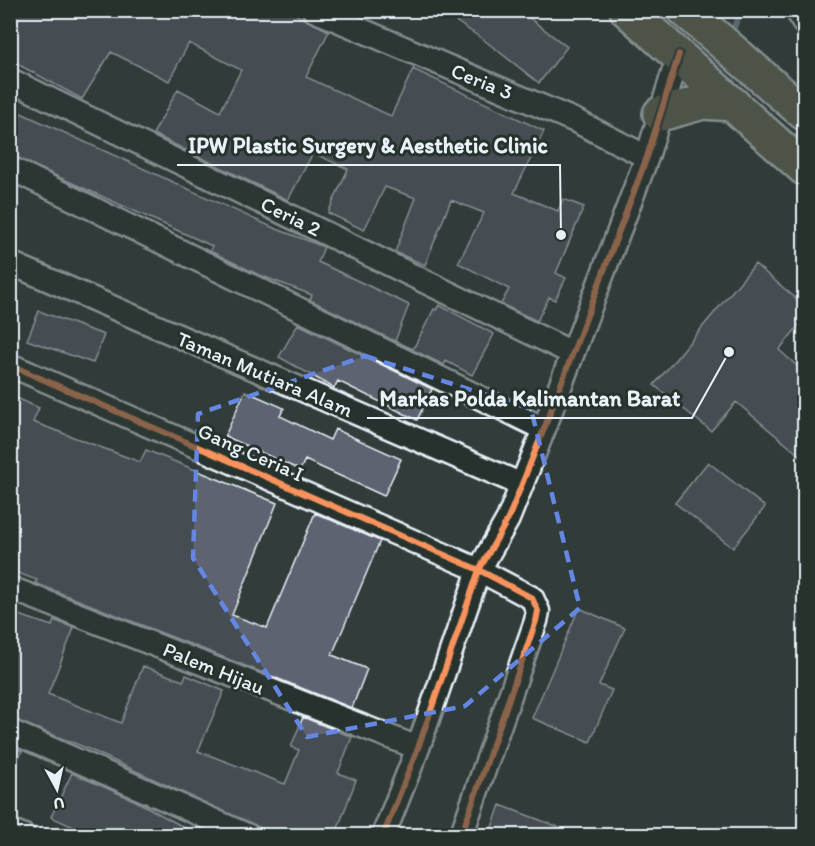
<svg xmlns="http://www.w3.org/2000/svg" width="815" height="846" font-family="Itim,sans-serif">
  <style>
    .lines { fill: none; stroke-linecap: round; stroke-linejoin: round }
    .stream { stroke: #899fa7; stroke-width: 6 }
    .building { fill: #5d6371; stroke: #e8f1f8; stroke-width: 1.5 }
    .minor-casing { stroke: #e8f1f8; stroke-width: 27 }
    .highway-casing { stroke: #e8f1f8; stroke-width: 38 }
    .minor { stroke: #26332d; stroke-width: 22 }
    .highway { stroke: #706f59; stroke-width: 33 }
    .cycleway-casing { stroke: #26332d; stroke-width: 10 }
    .cycleway { stroke: #f8935d; stroke-width: 6 }
    .marked { fill: none; stroke: #6487e3; stroke-width: 4.5; stroke-dasharray: 12 8; stroke-linejoin: round }
    .labels { text-anchor: middle; dominant-baseline: central; stroke-width: 6; stroke-linejoin: round; paint-order: stroke }
    .street-label { font-size: 21px; fill: #e8f1f8; stroke: #26332d }
    .leader { fill: none; stroke: #e8f1f8; stroke-width: 2 }
    .callout-dot { fill: #e8f1f8; stroke: #26332d; stroke-width: 2 }
    .callout-label { font-size: 22px; text-anchor: middle; font-weight: bold; fill: #e8f1f8; stroke: #26332d; stroke-width: 6; stroke-linejoin: round; paint-order: stroke }
  </style>
  <rect width="100%" height="100%" fill="#313d3b"/>
  <filter id="ink" filterUnits="userSpaceOnUse"><feTurbulence type="fractalNoise" baseFrequency=".0167" numOctaves="2"/><feDisplacementMap in="SourceGraphic" scale="12" xChannelSelector="R" yChannelSelector="G"/><feConvolveMatrix kernelMatrix="1 2 1 2 8 2 1 2 1" color-interpolation-filters="sRGB"/></filter>
  <g filter="url(#ink)">
    <g class="lines">
      <path class="stream" d="M730,37L741,10"/>
    </g>
    <path class="building" d="M10,10H287L329,31L306,77L391,116L413,69L544,131L514,193L558,211L563,199L584,207L556,273L566,278L555,300L549,297L537,321L501,304L509,289L458,263L484,213L451,200L425,265L395,252L416,198L385,187L364,230L328,213L348,169L313,153L288,200L153,134L178,89L220,112L241,70L189,43L169,81L111,52L82,99L10,60Z
      M439,10H519L567,47L539,83L484,40Z
      M10,108L274,228L324,247L318,262L409,305L395,341L413,349L434,309L436,310L439,305L494,334L472,375L446,361L444,365L310,300L312,295L257,274L210,251L212,246L10,155Z
      M755,264L804,305V319L779,350L804,372V459L736,402L711,431L654,385Z
      M39,311L104,335L93,363L27,340Z
      M298,324L432,389L417,420L338,381L334,388L279,357Z
      M245,391L284,408L280,416L330,440L335,429L401,459L384,496L305,460L300,470L225,436Z
      M10,395L39,408L33,422L140,462L146,450L277,503L232,615L267,628L315,513L380,541L332,655L367,669L352,708L35,583L37,580L10,570Z
      M708,462L765,507L733,548L675,503Z
      M579,608L625,628L599,685L612,690L590,742L532,718Z
      M10,612L52,626L54,620L74,628L48,694L121,723L143,666L183,681L186,675L224,691L198,751L285,784L299,750L291,747L303,717L352,737L338,773L356,780L335,836H277L84,747L10,718Z
      M10,746L22,751L11,776H10Z
      M72,773L134,800L200,836H106L82,826L80,830L51,817Z
      M500,805L577,834L576,836H506L491,830Z"/>
    <g class="lines">
      <g class="minor-casing">
        <path id="minor" d="M314,10L576,121L647,157
          M797,10L804,23
          M10,80L572,353
          M10,168L544,429
          M10,263L520,484
          M10,365L479,570L532,598L538,611L536,621L461,836
          M10,588L418,748
          M10,731L249,836
          M10,830L24,836
          M383,836L418,748L479,570L508,519L544,429L647,157L679,54"/>
      </g>
      <g class="highway-casing">
        <path id="highway" d="M627,10L804,168
          M685,10L804,113
          M660,114L703,102L733,104"/>
      </g>
      <use href="#minor" class="minor"/>
      <use href="#highway" class="highway"/>
      <g class="cycleway-casing">
        <path id="cycleway" d="M10,365L479,570L532,598L538,611L536,621L461,836
          M383,836L418,748L479,570L508,519L544,429L647,157L679,54"/>
      </g>
      <use href="#cycleway" class="cycleway"/>
    </g>
  </g>
  <path d="M0 0H815V846H0ZM365,356L531,409L580,608L465,706L307,737L193,558L198,414Z" fill="#313d3b" fill-opacity=".55" fill-rule="evenodd"/>
  <path class="marked" d="M365,356L531,409L580,608L465,706L307,737L193,558L198,414Z"/>
  <g class="labels">
    <g class="street-label">
      <text transform="translate(482 81) rotate(22)">Ceria 3</text>
      <text transform="translate(291 216) rotate(26)">Ceria 2</text>
      <text transform="translate(265 374) rotate(23)">Taman Mutiara Alam</text>
      <text transform="translate(251 452) rotate(24)">Gang Ceria I</text>
      <text transform="translate(214 668) rotate(22)">Palem Hijau</text>
    </g>
  </g>
  <path class="leader" d="M561 235L560 165H177M729 352L692 418H367"/>
  <g class="callout-dot">
    <circle cx="561" cy="235" r="6"/>
    <circle cx="729" cy="352" r="6"/>
  </g>
  <g class="callout-label">
    <text x="368" y="153">IPW Plastic Surgery &amp; Aesthetic Clinic</text>
    <text x="530" y="406">Markas Polda Kalimantan Barat</text>
  </g>
  <rect width="815" height="846" fill="none" stroke="#26332d" stroke-width="36"/>
  <rect x="18" y="18" width="779" height="810" fill="none" stroke="#e8f1f8" stroke-width="2" filter="url(#ink)"/>
  <g transform="translate(57 789) rotate(172)" stroke="#26332d" stroke-width="4.5" paint-order="stroke">
  <path d="M0-4.5L10 22L0 15L-10 22Z" fill="#e8f1f8"/>
  <text y="-9" font-size="16" font-weight="bold" text-anchor="middle" fill="#e8f1f8">U</text>
  </g>
</svg>
